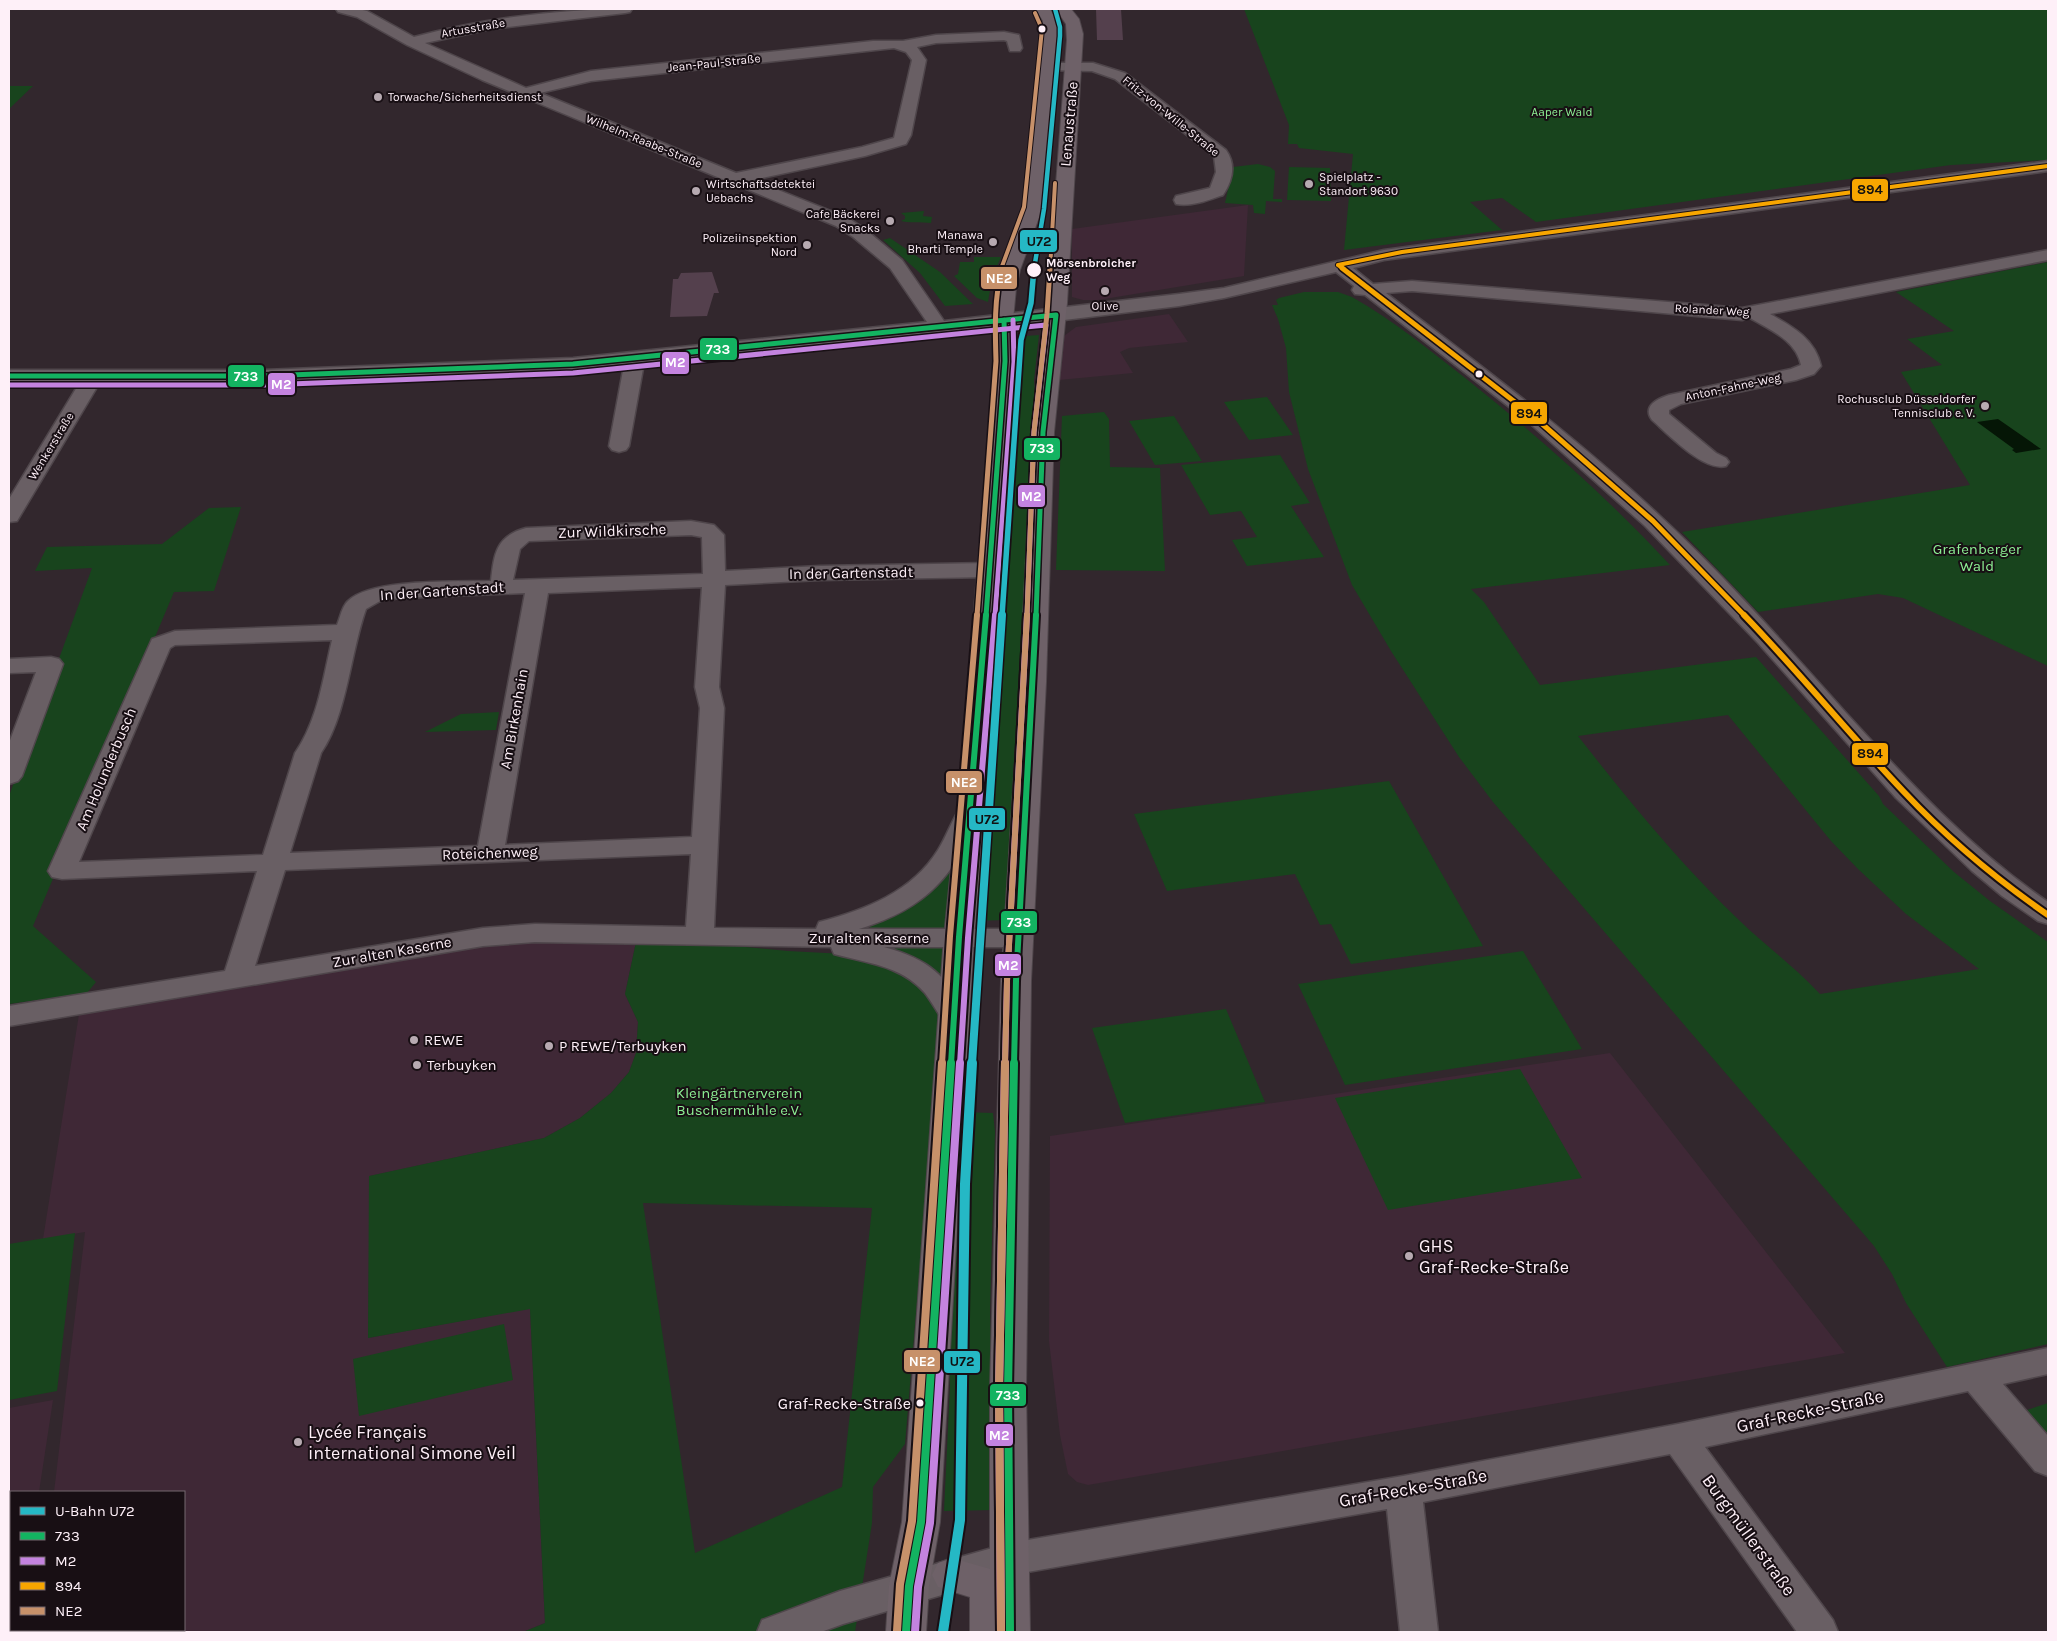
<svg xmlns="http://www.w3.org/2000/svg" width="2057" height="1641" font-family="Karla,sans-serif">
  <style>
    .built { fill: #3f2836 }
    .green { fill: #18441d; fill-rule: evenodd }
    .water { fill: #051606 }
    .building { fill: #54404d }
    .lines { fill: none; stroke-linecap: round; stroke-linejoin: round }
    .minor-casing { stroke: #4f464b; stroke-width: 3 }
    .major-casing { stroke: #4f464b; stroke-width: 2 }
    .minor { fill: #695f64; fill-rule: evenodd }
    .major { fill: #6e6168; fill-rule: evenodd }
    .bus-1-far2-casing { stroke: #180f14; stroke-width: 8 }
    .bus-1-far1-casing { stroke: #180f14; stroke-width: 10 }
    .bus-1-casing { stroke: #180f14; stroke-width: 12 }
    .bus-2-far2-casing { stroke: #180f14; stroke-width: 8 }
    .bus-2-far1-casing { stroke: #180f14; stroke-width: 10 }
    .bus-2-casing { stroke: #180f14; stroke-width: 12 }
    .bus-3-far2-casing { stroke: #180f14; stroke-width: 6 }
    .bus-3-far1-casing { stroke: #180f14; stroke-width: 8 }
    .bus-3-casing { stroke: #180f14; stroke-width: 10 }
    .bus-4-far3-casing { stroke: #180f14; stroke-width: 6 }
    .bus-4-far2-casing { stroke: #180f14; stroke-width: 8 }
    .bus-4-far1-casing { stroke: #180f14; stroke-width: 10 }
    .bus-4-casing { stroke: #180f14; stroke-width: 12 }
    .bus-1-far2 { stroke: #13b361; stroke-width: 5 }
    .bus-1-far1 { stroke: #13b361; stroke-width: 6 }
    .bus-1 { stroke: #13b361; stroke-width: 8 }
    .bus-2-far2 { stroke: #c483df; stroke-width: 5 }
    .bus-2-far1 { stroke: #c483df; stroke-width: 6 }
    .bus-2 { stroke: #c483df; stroke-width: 8 }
    .bus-3-far2 { stroke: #f7a600; stroke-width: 4 }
    .bus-3-far1 { stroke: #f7a600; stroke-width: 5 }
    .bus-3 { stroke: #f7a600; stroke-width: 6 }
    .bus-4-far3 { stroke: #c7916a; stroke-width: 4 }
    .bus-4-far2 { stroke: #c7916a; stroke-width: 5 }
    .bus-4-far1 { stroke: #c7916a; stroke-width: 6 }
    .bus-4 { stroke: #c7916a; stroke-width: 8 }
    .metro-1-far3-casing { stroke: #180f14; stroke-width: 7 }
    .metro-1-far2-casing { stroke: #180f14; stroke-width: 9 }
    .metro-1-far1-casing { stroke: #180f14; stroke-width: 11 }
    .metro-1-casing { stroke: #180f14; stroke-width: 14 }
    .metro-1-far3 { stroke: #25b8c5; stroke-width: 4.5 }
    .metro-1-far2 { stroke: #25b8c5; stroke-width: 5.5 }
    .metro-1-far1 { stroke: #25b8c5; stroke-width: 8 }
    .metro-1 { stroke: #25b8c5; stroke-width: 10 }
    .bus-dot { fill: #fef0f8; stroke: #180f14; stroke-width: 2 }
    .poi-dot { fill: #b7aab1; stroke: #180f14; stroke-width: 2 }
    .labels { text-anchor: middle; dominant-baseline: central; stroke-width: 4; stroke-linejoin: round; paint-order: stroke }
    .far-street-label { font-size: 12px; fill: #fef0f8; stroke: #180f14 }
    .far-poi-label { font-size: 12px; fill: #fef0f8; stroke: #180f14; text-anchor: end }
    .far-park-label { font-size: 12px; fill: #8df094; stroke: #180f14 }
    .far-stop-label { font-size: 12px; font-weight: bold; fill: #fef0f8; stroke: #180f14; text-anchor: start }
    .street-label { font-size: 15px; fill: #fef0f8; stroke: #180f14 }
    .park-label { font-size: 15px; fill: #8df094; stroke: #180f14 }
    .poi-label { font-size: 15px; fill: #fef0f8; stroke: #180f14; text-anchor: start }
    .near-bus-label { font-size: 16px; fill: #fef0f8; stroke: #180f14; text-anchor: end }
    .near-poi-label { font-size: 18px; fill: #fef0f8; stroke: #180f14; text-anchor: start }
    .near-street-label { font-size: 18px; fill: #fef0f8; stroke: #180f14 }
    .line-badge { stroke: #180f14; stroke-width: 2 }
    .badge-label { font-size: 14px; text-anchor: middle; font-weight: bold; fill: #fff }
    .pale-badge-label { font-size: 14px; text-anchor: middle; font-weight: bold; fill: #111 }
  </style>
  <rect width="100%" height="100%" fill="#32272d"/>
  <path class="built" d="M1248,205L1244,276L1098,300H1083L1072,297V229Z
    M1169,314L1188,342L1129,348L1120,352L1133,373L1059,380L1064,336L1076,327Z
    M473,940L636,942L625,994L638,1022L636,1053L629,1072L611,1093L580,1118L544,1138L370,1176L368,1338L530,1308L545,1623L523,1632H37V1630H184V1492H54L85,1232L43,1239L80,1008Z
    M1610,1053L1845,1353L1088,1485L1077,1482L1068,1474L1060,1435L1049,1341L1050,1136Z
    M53,1400L39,1492H11V1630H18V1632H9V1408Z"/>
  <path class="green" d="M1244,9H2048V160L1951,165L1536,222L1502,198L1470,202L1502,230L1344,250L1353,154L1299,148L1297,144H1288L1289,125Z
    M9,86H33L9,109Z
    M1258,164L1270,167L1275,171L1273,199H1282V202L1266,201L1265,214L1254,213L1253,205L1225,203L1233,167Z
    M1289,167L1330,168L1331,201L1287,200Z
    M924,211L923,216L932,217L931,223C923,222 906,223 901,221L905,219V216L901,213Z
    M890,238L940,272L973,304L945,306L920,273L883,240Z
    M974,257H1001L992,278L988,302L977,298L954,276L958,274L960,262H974Z
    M2048,262V666L1903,598L1878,594L1758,612L1682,532L1970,485L1901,372L1942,365L1907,339L1954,331L1896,292Z
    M1304,292H1338L1352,297C1393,320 1432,352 1469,381C1540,438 1608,498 1670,565L1471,589L1484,602L1540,685L1756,657L1879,796L1883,804L1954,872L1990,901L2048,942V1344L1947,1367L1906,1303L1892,1274L1874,1246L1493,802L1459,757L1391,651L1352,585L1308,469L1289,392L1286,348L1278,319L1272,305H1278L1276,300L1279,298ZM1728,715L1831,841L1858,869L1906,914L1979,969L1820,994C1796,968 1767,947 1741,922C1681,865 1629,801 1578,736Z
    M1039,335L1034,380L1036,411L1008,917L1005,920L973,921L1011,337Z
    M1267,397L1293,435L1249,440L1224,402Z
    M1104,412L1109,419L1110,467L1160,468L1165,571L1056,570L1062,416Z
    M1174,416L1202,461L1155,465L1129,421Z
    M1280,455L1310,503L1291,506L1324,557L1247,566L1232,540L1257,537L1241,511L1210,515L1181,465Z
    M241,507L214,591L174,592L33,926L96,982L87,993L9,1004V796L92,568L35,571L47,547L162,544L209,508Z
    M499,712L496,730L425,732L461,714Z
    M1389,781L1483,946L1351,964L1331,924L1320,925L1295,874L1167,891L1134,814Z
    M955,866L952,927L933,932L870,931V923Z
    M636,942L705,943L788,951L864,955L913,974L940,1006V1028L905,1444L873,1487L872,1523L855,1632H523L545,1623L530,1309L368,1338L369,1176L544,1138L580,1118L611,1093L629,1072L636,1053L638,1022L625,994ZM643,1203L872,1208L842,1487L695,1553Z
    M872,944L938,945L948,952V987Z
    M1523,951L1582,1049L1345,1085L1298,984Z
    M1226,1009L1265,1102L1125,1123L1092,1028Z
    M1520,1069L1582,1178L1388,1210L1335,1098Z
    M959,1112L993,1113L995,1132L990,1311L994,1510L944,1511L950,1387L947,1309Z
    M75,1233L57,1391L9,1400V1244Z
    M504,1324L513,1380L359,1416L353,1359Z
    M2048,1403V1439L2027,1410Z"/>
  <path class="water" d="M1998,419L2041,449L2016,453L2012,450L2014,449L1977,422Z"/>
  <path class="building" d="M1096,9H1121L1123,40H1097Z
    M712,272L719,293H714L707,316L670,317L673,279H678L681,273Z"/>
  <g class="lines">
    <g class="minor-casing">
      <path id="minor" d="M336,9H358L367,11L414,37C485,18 558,9 632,9L630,12L625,13L491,29L425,43L526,88L591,71L873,41H903L936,35L1004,32L1019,35L1022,48L1020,51H1010L1007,41L1004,40L936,43L917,47L926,60L911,135L906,144L865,156L753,180L848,218L865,229L902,260L944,321L1179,294L1224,288L1384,250L2048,161V171L1384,260L1353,268L1373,284L1412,281L1742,308L2048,250V260L1770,314C1793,327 1815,339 1821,366L1814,374L1796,380L1681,404L1669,410V414L1716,453L1726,458L1729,462L1726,466C1704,472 1669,435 1652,420C1642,406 1657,399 1669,395L1791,369L1801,365C1796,340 1770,330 1750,318L1742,320L1412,291L1386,293C1480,365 1575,436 1660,516C1726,577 1787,647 1847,714C1909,782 1972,850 2048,902V924L2038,921L2002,896L1972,871L1896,798L1758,643L1645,526L1526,420L1365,295L1355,294L1352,290L1354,286L1336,272L1224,298L1179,306L1056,321L644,363L629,446L626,450L619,452L612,450L609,446L624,365L573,370L264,382H100L20,516L17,521L9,522V499L80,382H9V370H264L573,358L927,322L890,268L853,237L836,226L482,80L407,45L357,17L338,12ZM894,48L906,52L912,60L894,138L862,147L736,173L540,93L591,81Z
        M1048,63H1093L1125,73L1226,150C1236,164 1233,180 1223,195C1209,200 1191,207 1176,204L1174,200L1176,196L1210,188L1216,172L1214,156L1115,79L1092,71L1043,70L1041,67L1043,64Z
        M691,521L714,525L724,535L725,571L820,566L989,563L997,565L1000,570L997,575L989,577L820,580L725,585L719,687L724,708L714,928L816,929L819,922C865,910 912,892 938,850C947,836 952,819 962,805L971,803L980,805L984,811C952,875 931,907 859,929H1018L1028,932L1032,938L1028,944L1018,947H884C931,960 944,975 969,1015L964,1022L954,1025L944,1022C937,1012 932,1002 925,993C901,965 866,963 834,954L831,947L535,942L483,946L9,1026V1006L225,971L257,871L62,879L52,877L48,871L152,639L175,631L337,625C340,618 342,606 348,601C371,578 458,582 491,581C494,554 496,536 526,528ZM691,535L702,537L703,574L513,580L520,549L529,541ZM702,587L695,687L700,708L692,837L505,845L548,593ZM525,593L478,846L290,853L321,753C347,715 350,654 366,609L380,601L400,598ZM332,640C323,678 318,720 295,753L263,855L79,862L170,648L175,645ZM691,854L686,927L535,924L483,928L255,966L285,870Z
        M51,657L59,659L63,664L22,776L18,781L9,784V743L36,672L9,673V659Z
        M2048,1348V1374L2003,1384L2048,1436V1476L2035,1471L1968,1391L1705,1447L1833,1620L1838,1632H1797L1670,1454L1423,1502L1438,1632H1400L1387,1509L1010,1575L843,1624L821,1632H757L762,1620L840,1591L1010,1543L1403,1476L1678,1424Z"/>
    </g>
    <g class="major-casing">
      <path id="major" d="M1036,9H1050L1057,21L1059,29L1042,209L1020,270L1016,288L1013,320L1015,361L985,810L974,937L940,1522L929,1586L926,1632H886L889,1586L902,1522L944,937L957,810L995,361L994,320L997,288L1001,270L1024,209L1043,29V21Z
        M1056,9H1071L1079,19L1083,34L1067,303L1054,432L1046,682L1031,981L1026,1390L1030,1632H970V1597L938,1587L932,1575L938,1563L952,1558L990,1569V1390L1001,981L1020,682L1032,432L1047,303L1067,40L1066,24Z"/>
    </g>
    <use href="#minor" class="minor"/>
    <use href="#major" class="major"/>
    <g class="bus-1-far2-casing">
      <path id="bus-1-far2" d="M9,376H264L573,364L1056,315L1043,432L1036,616
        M986,616L1005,361L1004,320"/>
    </g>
    <g class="bus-1-far1-casing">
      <path id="bus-1-far1" d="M951,1064L959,937L986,615
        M1014,1064L1016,981L1036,615"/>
    </g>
    <g class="bus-1-casing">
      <path id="bus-1" d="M906,1632L909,1586L921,1522L951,1063
        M1010,1632L1008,1390L1014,1063"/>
    </g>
    <g class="bus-2-far2-casing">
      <path id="bus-2-far2" d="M9,385H264L573,373L1046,325L1034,432L1027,616
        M995,616L1014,362L1013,320"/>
    </g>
    <g class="bus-2-far1-casing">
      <path id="bus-2-far1" d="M960,1064L968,938L995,615
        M1005,1064L1007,981L1027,615"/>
    </g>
    <g class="bus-2-casing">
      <path id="bus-2" d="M915,1632L918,1587L930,1523L960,1063
        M1001,1632L999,1390L1005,1063"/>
    </g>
    <g class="bus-3-far2-casing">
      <path id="bus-3-far2" d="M1338,265L1344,269
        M1338,265L1402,252L2048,166"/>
    </g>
    <g class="bus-3-far1-casing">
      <path id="bus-3-far1" d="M1342,268L1533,416L1653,521L1745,616"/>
    </g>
    <g class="bus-3-casing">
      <path id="bus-3" d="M1744,615C1799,672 1849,734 1904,792C1947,838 1996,879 2048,915"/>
    </g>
    <g class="bus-4-far3-casing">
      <path id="bus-4-far3" d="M1001,269L1024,207L1042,29L1035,13
        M1050,269L1055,183"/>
    </g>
    <g class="bus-4-far2-casing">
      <path id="bus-4-far2" d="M977,616L996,361C995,329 994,299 1002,268
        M1027,616L1034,432L1047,314L1050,268"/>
    </g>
    <g class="bus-4-far1-casing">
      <path id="bus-4-far1" d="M942,1064L950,936L977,615
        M1005,1064L1007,981L1027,615"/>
    </g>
    <g class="bus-4-casing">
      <path id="bus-4" d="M897,1631L900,1584L912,1521L942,1063
        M1001,1632L999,1390L1005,1063"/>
    </g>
    <use href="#bus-1-far2" class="bus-1-far2"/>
    <use href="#bus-1-far1" class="bus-1-far1"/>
    <use href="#bus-1" class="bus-1"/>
    <use href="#bus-2-far2" class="bus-2-far2"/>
    <use href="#bus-2-far1" class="bus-2-far1"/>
    <use href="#bus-2" class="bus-2"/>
    <use href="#bus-3-far2" class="bus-3-far2"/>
    <use href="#bus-3-far1" class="bus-3-far1"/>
    <use href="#bus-3" class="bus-3"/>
    <use href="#bus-4-far3" class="bus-4-far3"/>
    <use href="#bus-4-far2" class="bus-4-far2"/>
    <use href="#bus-4-far1" class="bus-4-far1"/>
    <use href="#bus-4" class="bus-4"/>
    <g class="metro-1-far3-casing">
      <path id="metro-1-far3" d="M1034,269L1044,209L1060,36V27L1055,9"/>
    </g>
    <g class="metro-1-far2-casing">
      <path id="metro-1-far2" d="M1002,616L1021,340L1031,303L1034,268"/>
    </g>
    <g class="metro-1-far1-casing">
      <path id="metro-1-far1" d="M972,1064L1002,615"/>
    </g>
    <g class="metro-1-casing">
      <path id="metro-1" d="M943,1632L960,1520L965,1184L972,1063"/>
    </g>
    <use href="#metro-1-far3" class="metro-1-far3"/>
    <use href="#metro-1-far2" class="metro-1-far2"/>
    <use href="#metro-1-far1" class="metro-1-far1"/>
    <use href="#metro-1" class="metro-1"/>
  </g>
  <g class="bus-dot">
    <circle cx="1042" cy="29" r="4.5"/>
    <circle cx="1034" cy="270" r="8"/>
    <circle cx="1479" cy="374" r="4.5"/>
    <circle cx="920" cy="1403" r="4.5"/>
  </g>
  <g class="poi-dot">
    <circle cx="378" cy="97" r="5"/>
    <circle cx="1309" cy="184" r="5"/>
    <circle cx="696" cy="191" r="5"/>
    <circle cx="890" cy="221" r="5"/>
    <circle cx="993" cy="242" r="5"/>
    <circle cx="807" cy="245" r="5"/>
    <circle cx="1105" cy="291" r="5"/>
    <circle cx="1985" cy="406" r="5"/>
    <circle cx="414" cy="1040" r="5"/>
    <circle cx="549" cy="1046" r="5"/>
    <circle cx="417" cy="1065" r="5"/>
    <circle cx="1409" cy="1256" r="5"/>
    <circle cx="298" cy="1442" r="5"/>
  </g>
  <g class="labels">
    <g class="far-street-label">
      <text transform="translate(473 28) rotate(-10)">Artusstraße</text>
      <text transform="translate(714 63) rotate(-6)">Jean-Paul-Straße</text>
      <text transform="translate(1171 116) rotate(39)">Fritz-von-Wille-Straße</text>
      <text transform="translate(644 141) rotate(22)">Wilhelm-Raabe-Straße</text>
      <text transform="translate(1712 310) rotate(3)">Rolander Weg</text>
      <text transform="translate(1733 387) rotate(-12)">Anton-Fahne-Weg</text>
      <text transform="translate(51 446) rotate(-59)">Wenkerstraße</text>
    </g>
    <g class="far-poi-label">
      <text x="388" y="97" text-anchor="start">Torwache/Sicherheitsdienst</text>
      <text x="1319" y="177" text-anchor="start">Spielplatz -<tspan x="1319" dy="14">Standort 9630</tspan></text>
      <text x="706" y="184" text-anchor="start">Wirtschaftsdetektei<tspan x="706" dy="14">Uebachs</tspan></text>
      <text x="880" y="214">Cafe Bäckerei<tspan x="880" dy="14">Snacks</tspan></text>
      <text x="983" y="235">Manawa<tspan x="983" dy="14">Bharti Temple</tspan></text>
      <text x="797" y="238">Polizeiinspektion<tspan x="797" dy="14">Nord</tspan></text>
      <text x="1105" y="306" text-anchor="middle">Olive</text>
      <text x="1975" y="399">Rochusclub Düsseldorfer<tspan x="1975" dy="14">Tennisclub e. V.</tspan></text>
    </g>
    <g class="far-park-label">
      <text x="1562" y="112">Aaper Wald</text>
    </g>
    <g class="far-stop-label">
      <text x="1046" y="263">Mörsenbroicher<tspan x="1046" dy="14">Weg</tspan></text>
    </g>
    <g class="street-label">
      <text transform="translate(1069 124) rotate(-85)">Lenaustraße</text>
      <text transform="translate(612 531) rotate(-2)">Zur Wildkirsche</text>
      <text transform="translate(851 573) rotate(-1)">In der Gartenstadt</text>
      <text transform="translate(442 591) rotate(-4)">In der Gartenstadt</text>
      <text transform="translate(514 719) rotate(-80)">Am Birkenhain</text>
      <text transform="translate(106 769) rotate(-67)">Am Holunderbusch</text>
      <text transform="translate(490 853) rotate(-2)">Roteichenweg</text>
      <text x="869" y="938">Zur alten Kaserne</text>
      <text transform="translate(392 952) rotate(-10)">Zur alten Kaserne</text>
    </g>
    <g class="park-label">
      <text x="1977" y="549">Grafenberger<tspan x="1977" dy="17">Wald</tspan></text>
      <text x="739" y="1093">Kleingärtnerverein<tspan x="739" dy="17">Buschermühle e.V.</tspan></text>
    </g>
    <g class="poi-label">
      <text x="424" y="1040">REWE</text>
      <text x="559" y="1046">P REWE/Terbuyken</text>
      <text x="427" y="1065">Terbuyken</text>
    </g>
    <g class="near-bus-label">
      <text x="911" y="1403">Graf-Recke-Straße</text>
    </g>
    <g class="near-poi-label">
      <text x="1419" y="1246">GHS<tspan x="1419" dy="21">Graf-Recke-Straße</tspan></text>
      <text x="308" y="1432">Lycée Français<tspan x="308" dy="21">international Simone Veil</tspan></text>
    </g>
    <g class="near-street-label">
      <text transform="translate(1810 1411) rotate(-12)">Graf-Recke-Straße</text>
      <text transform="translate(1413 1488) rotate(-10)">Graf-Recke-Straße</text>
      <text transform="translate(1749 1535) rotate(54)">Burgmüllerstraße</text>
    </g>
  </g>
  <g class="line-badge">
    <rect x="1851" y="178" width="38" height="24" rx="5" fill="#f7a600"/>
    <rect x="1019" y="229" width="39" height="24" rx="5" fill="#25b8c5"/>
    <rect x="980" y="266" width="38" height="24" rx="5" fill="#c7916a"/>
    <rect x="699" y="337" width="39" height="24" rx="5" fill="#13b361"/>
    <rect x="661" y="351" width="29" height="24" rx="5" fill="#c483df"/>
    <rect x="227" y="364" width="38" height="24" rx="5" fill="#13b361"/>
    <rect x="267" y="372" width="29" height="24" rx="5" fill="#c483df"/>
    <rect x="1510" y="401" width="38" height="24" rx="5" fill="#f7a600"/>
    <rect x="1023" y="437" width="38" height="24" rx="5" fill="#13b361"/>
    <rect x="1017" y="484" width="29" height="24" rx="5" fill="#c483df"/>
    <rect x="1851" y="742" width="38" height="24" rx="5" fill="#f7a600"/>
    <rect x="945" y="770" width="38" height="24" rx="5" fill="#c7916a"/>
    <rect x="968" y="807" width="38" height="24" rx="5" fill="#25b8c5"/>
    <rect x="1000" y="910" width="38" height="24" rx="5" fill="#13b361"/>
    <rect x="994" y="953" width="28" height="24" rx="5" fill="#c483df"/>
    <rect x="903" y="1349" width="38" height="24" rx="5" fill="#c7916a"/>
    <rect x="943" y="1350" width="38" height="24" rx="5" fill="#25b8c5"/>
    <rect x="989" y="1383" width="38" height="24" rx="5" fill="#13b361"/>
    <rect x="985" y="1423" width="29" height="24" rx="5" fill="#c483df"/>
  </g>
  <g class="badge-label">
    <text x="999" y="283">NE2</text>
    <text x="718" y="354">733</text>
    <text x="675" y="367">M2</text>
    <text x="246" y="381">733</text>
    <text x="281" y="389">M2</text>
    <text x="1042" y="453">733</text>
    <text x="1031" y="501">M2</text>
    <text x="964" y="787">NE2</text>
    <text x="1019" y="927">733</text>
    <text x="1008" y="970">M2</text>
    <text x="922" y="1366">NE2</text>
    <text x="1008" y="1400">733</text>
    <text x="999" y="1440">M2</text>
  </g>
  <g class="pale-badge-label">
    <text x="1870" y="194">894</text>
    <text x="1039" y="246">U72</text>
    <text x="1529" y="418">894</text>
    <text x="1870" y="758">894</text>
    <text x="987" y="824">U72</text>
    <text x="962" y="1366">U72</text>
  </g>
  <rect width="2057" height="1641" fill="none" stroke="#fef0f8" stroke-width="20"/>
  <rect x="10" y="1491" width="175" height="140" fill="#180f14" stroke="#74696f"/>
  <rect x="20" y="1507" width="25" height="8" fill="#25b8c5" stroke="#74696f"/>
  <text x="55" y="1516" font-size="15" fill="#fef0f8">U-Bahn U72</text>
  <rect x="20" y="1532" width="25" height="8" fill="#13b361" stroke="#74696f"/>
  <text x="55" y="1541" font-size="15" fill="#fef0f8">733</text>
  <rect x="20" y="1557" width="25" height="8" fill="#c483df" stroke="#74696f"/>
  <text x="55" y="1566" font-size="15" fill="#fef0f8">M2</text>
  <rect x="20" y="1582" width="25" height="8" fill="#f7a600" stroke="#74696f"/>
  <text x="55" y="1591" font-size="15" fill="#fef0f8">894</text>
  <rect x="20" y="1607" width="25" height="8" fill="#c7916a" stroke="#74696f"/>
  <text x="55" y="1616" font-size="15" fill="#fef0f8">NE2</text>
</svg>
